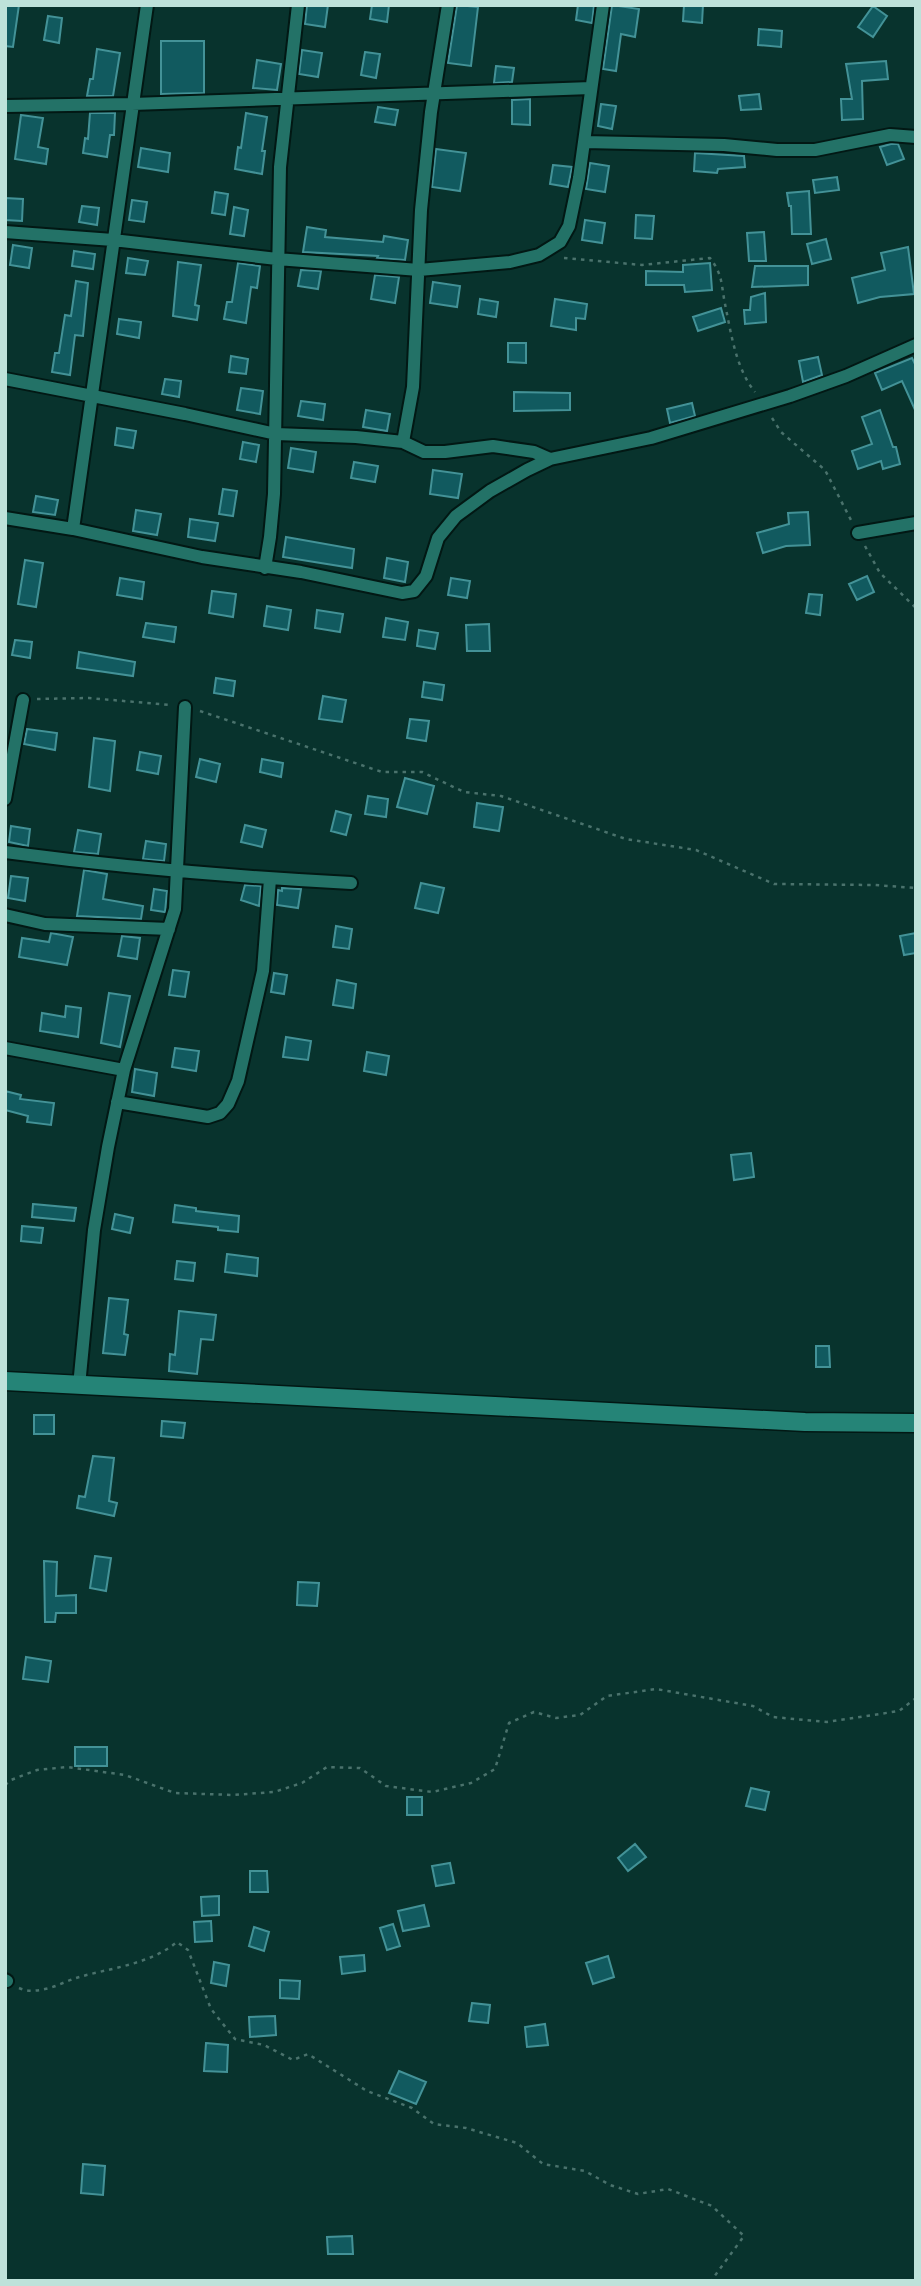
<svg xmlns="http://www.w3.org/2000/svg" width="921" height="2286" font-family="Poppins,sans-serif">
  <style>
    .building { fill: #115a5f; stroke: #439297; stroke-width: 2 }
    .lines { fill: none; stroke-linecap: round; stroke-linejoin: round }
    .minor-casing { stroke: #021814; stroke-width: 16 }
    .secondary-casing { stroke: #021814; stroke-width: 21 }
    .path { stroke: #4a726c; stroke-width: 2.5; stroke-dasharray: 3.5 5; stroke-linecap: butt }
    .minor { stroke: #237267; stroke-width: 12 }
    .secondary { stroke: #258477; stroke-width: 18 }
  </style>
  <rect width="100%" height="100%" fill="#08332d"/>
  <path class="building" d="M5,5H19L13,47L5,46Z
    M307,5H328L325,27L305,24Z
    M372,5H389L387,22L370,19Z
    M457,5L478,7L471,66L448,63Z
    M578,5H594L592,23L576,20Z
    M612,5L639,9L635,37L621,34L616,71L603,69Z
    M684,5H703L702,23L683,21Z
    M873,6L887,16L873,37L858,27Z
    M48,16L62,18L59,43L44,40Z
    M759,29L782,31L781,47L758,45Z
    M161,41H204V93L161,94Z
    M97,49L120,53L113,96H87L90,79H93Z
    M302,50L322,53L318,77L299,74Z
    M365,52L380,54L376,78L361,75Z
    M257,60L281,64L277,90L253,88Z
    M886,61L888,79L862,81L863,119L842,120L841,99H852L846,64Z
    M496,66L514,68L512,82L494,83Z
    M759,94L761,109L741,110L739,96Z
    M530,99V125L512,124V100Z
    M601,104L616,106L612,129L598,126Z
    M378,107L398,110L395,125L375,122Z
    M90,113H115L114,135H110L107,157L83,153L85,138L88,139Z
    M246,113L267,117L262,151H265L262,174L235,169L238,147L241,148Z
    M21,115L43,118L38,147L48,149L46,164L15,159Z
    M891,144H898L904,159L887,165L880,147Z
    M141,148L170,153L168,172L138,167Z
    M436,149L466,153L460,191L432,187Z
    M695,153L744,156L745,167L718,169L717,173L694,171Z
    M590,163L609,166L605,192L586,189Z
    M553,165L572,167L568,187L550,184Z
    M837,177L839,190L815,193L813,180Z
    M809,191L811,234H792L791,206H789L787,193Z
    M215,192L228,194L225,215L212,213Z
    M5,198L23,199L22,221L5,220Z
    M132,200L147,202L144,222L129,220Z
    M82,206L99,208L97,225L79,222Z
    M234,207L248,210L244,236L230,234Z
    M636,215L654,216L652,239L635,238Z
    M585,220L605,223L602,243L582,240Z
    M307,227L326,230L325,237L383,242L384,236L408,240L405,260L377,258L378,256L303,252Z
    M764,232L766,261H749L747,233Z
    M826,239L831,259L812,264L807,244Z
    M13,245L32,248L29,268L10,265Z
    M908,247L914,294L880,297L858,303L852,278L885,270L881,253Z
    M74,251L95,254L93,269L72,266Z
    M128,258L148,261L145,275L126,273Z
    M178,262L201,265L195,305L199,306L197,320L173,316Z
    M238,263L260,266L257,288L251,287L246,323L224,319L227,302H232Z
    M710,263L712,290L685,292L684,285H646V271L683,272V265Z
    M755,266H808V285L752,287Z
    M301,270L321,271L318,289L298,286Z
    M375,275L399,277L395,303L371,299Z
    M76,281L88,283L83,336L75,335L70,375L52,372L55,353H59L65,315L71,316Z
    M433,282L460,286L457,307L430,303Z
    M765,293L766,322L745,324L744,310H750L751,297Z
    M480,299L498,302L496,317L478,314Z
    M555,299L587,304L585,319L576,318V330L551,326Z
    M721,308L725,322L698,331L693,317Z
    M119,319L141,322L139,338L117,334Z
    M508,343H526V363L508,362Z
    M231,356L248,359L246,374L229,372Z
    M818,357L822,375L803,382L799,361Z
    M912,358L916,366V412L902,381L882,390L875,373Z
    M165,379L181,381L179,397L162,394Z
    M241,388L263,391L260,414L237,410Z
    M514,392L570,393V410L514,411Z
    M301,401L325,404L323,420L298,416Z
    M692,403L695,416L670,423L667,409Z
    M366,410L390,414L387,431L363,427Z
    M880,410L893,447H896L900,464L883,469L881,461L858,469L852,451L872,444L862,417Z
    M117,428L136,431L133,448L115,445Z
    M243,442L259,445L256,462L240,459Z
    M291,448L316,452L313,472L288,468Z
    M354,462L378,466L375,482L351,478Z
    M433,470L462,474L458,498L430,494Z
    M223,489L237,491L233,516L219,514Z
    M36,496L58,500L55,515L33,512Z
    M136,510L161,514L157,535L133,531Z
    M808,512L810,545L786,546L763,553L757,533L789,524L788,513Z
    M190,519L218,523L215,541L188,537Z
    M286,537L354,549L352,568L283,557Z
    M387,558L408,562L405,582L384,578Z
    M25,560L43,563L36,607L18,604Z
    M867,576L874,592L857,600L849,584Z
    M120,578L144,582L142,599L117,595Z
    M451,578L470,581L467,598L448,595Z
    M212,591L236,594L233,617L209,613Z
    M809,594L822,595L820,615L806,613Z
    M267,606L291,610L288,630L264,626Z
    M317,610L343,614L340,632L315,628Z
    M386,618L408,622L405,640L383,637Z
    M146,623L176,627L174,642L143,637Z
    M489,624L490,651H467L466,625Z
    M419,630L438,633L435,649L417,646Z
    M15,640L32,642L30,658L12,655Z
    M79,652L135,662L133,676L77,668Z
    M216,678L235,681L233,696L214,693Z
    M424,682L444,685L442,700L422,697Z
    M323,696L346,700L342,722L319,719Z
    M410,719L429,721L426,741L407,738Z
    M27,729L57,733L55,750L24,744Z
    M94,738L115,741L110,791L89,787Z
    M140,752L161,756L158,774L137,770Z
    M200,759L220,764L216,782L196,777Z
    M262,759L283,763L281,777L260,772Z
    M405,778L434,786L427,814L397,807Z
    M368,796L388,799L386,817L365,814Z
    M477,803L503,807L499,831L474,827Z
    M336,811L351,815L346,835L331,831Z
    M245,825L266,830L262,847L241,842Z
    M11,826L30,829L28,846L9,842Z
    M78,830L101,834L98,854L74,852Z
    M146,841L166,844L164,861L143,859Z
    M84,870L107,874L103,899L143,906L141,919L77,916Z
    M11,876L28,878L25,901L8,898Z
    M421,883L444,888L438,913L415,908Z
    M245,885L261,886L259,906L241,900Z
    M282,888L301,889L298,908L277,905L278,890L282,891Z
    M154,889L167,891L165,912L151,910Z
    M336,926L352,929L349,949L333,947Z
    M51,933L73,937L67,965L19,957L22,938L49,942Z
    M916,933V953L904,955L900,936Z
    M122,936L140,938L137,959L118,956Z
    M173,970L189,972L185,997L169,995Z
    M274,973L287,975L284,994L271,992Z
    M337,980L356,984L353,1008L333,1005Z
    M109,993L130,996L120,1047L101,1043Z
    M66,1006L81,1008L78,1037L40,1031L42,1013L65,1017Z
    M286,1037L311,1041L308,1060L283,1057Z
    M175,1048L199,1051L196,1071L172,1067Z
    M367,1052L389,1056L386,1075L364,1071Z
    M135,1069L157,1073L154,1096L132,1092Z
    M5,1091L21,1095L20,1099L54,1103L51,1125L27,1122L28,1116L5,1110Z
    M751,1153L754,1177L734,1180L731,1155Z
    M33,1204L76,1208L74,1221L32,1217Z
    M175,1205L196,1208V1211L239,1216L238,1232L218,1230V1227L173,1222Z
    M115,1214L133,1218L130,1233L112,1229Z
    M22,1226L43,1228L41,1243L21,1241Z
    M227,1254L258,1258L257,1276L225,1272Z
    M177,1261L195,1263L193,1281L175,1279Z
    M109,1298L128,1300L124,1334L128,1335L125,1355L103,1353Z
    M179,1311L216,1315L213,1340L201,1339L197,1374L169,1371L170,1354L175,1355Z
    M816,1346H829L830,1367H816Z
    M34,1415H54V1434H34Z
    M162,1421L185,1423L183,1438L161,1436Z
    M93,1456L114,1458L109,1501L117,1503L114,1516L77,1508L79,1496L85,1497Z
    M95,1556L111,1558L106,1591L90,1588Z
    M44,1561L57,1562L56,1596L76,1595V1613H56L55,1622H45Z
    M298,1582L319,1583L317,1606L297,1605Z
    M26,1657L51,1661L48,1682L23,1679Z
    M75,1747H107V1766H75Z
    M751,1788L769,1792L765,1810L746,1806Z
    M407,1797H422V1815H407Z
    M635,1844L646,1857L628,1871L618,1858Z
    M450,1863L454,1883L436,1886L432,1866Z
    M250,1871H267L268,1892H250Z
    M219,1896V1915L202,1916L201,1897Z
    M424,1905L429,1926L403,1931L398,1911Z
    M211,1921L212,1941L195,1942L194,1922Z
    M393,1924L400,1946L387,1950L380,1928Z
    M254,1927L269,1932L264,1951L249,1946Z
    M364,1955L365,1971L342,1974L340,1957Z
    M608,1956L614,1977L593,1984L586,1963Z
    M214,1962L229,1965L226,1986L211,1983Z
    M280,1980L300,1981L299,1999L280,1998Z
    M472,2003L490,2005L488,2023L469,2021Z
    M275,2016L276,2035L250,2037L249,2017Z
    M545,2024L548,2045L527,2047L525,2027Z
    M206,2043L228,2045L227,2072L204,2071Z
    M399,2071L426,2082L416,2104L389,2093Z
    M83,2164L105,2166L103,2195L81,2193Z
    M352,2236L353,2254H328L327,2237Z"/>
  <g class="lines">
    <g class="minor-casing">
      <path id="minor" d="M5,106L132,104L591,88
        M584,142L724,145L777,150H815L890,135L916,137
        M5,232L113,240L277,259L419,270L510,262L539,255L560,242L569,226L579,178L603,5
        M5,379L185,414L276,434L356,437L403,442L424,452H445L493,446L534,452L550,459
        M403,442L413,387L421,210L431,112L448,5
        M5,518L73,529L202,557L301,572L402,593L414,591L426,576L438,538L456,516L490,491L527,470L550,459L651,438L790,396L846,376L916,345
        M73,529L147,5
        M858,533L916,523
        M265,568L270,537L274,494L280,167L298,5
        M5,799L23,700
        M5,852C120,867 235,877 351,883
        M5,915L45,924L169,929
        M5,1048L124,1070
        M117,1102L208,1117L220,1113L228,1104L238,1081L263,971L270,879
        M79,1386L94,1230L108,1147L124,1070L175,909L185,707
        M5,1980L7,1981"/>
    </g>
    <g class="secondary-casing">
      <path id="secondary" d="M5,1381L805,1422L916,1423"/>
    </g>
    <path class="path" d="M564,258L642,265L710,258C723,275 721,284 725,304C731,333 736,369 755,392
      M772,418L781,432L825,470L852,522
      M865,546L880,573L916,608
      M37,699L89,698L170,705
      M200,711L382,772H422L464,792L501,796L626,839L696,850L774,884L874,885L916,888
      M5,1785L11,1780L37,1770L67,1767L125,1775L175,1793L233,1795L274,1792L302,1783L327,1767L360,1768L386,1786L432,1792L471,1783L495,1769L509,1723L534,1712L556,1718L580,1715L607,1696L656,1689L753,1706L773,1717L827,1722L899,1711L916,1698
      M19,1988C28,1992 36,1991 45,1989C56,1987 66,1981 76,1978C109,1968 149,1965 177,1942L188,1950L211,2009L235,2039L264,2045L293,2060L308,2054L367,2091L412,2108L434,2124L466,2128L517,2143L543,2164L585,2171L610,2185L638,2194L668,2189L712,2206L744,2236L711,2281"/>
    <use href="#minor" class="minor"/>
    <use href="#secondary" class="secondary"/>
  </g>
  <rect width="921" height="2286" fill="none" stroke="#bee2da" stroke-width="14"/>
</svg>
